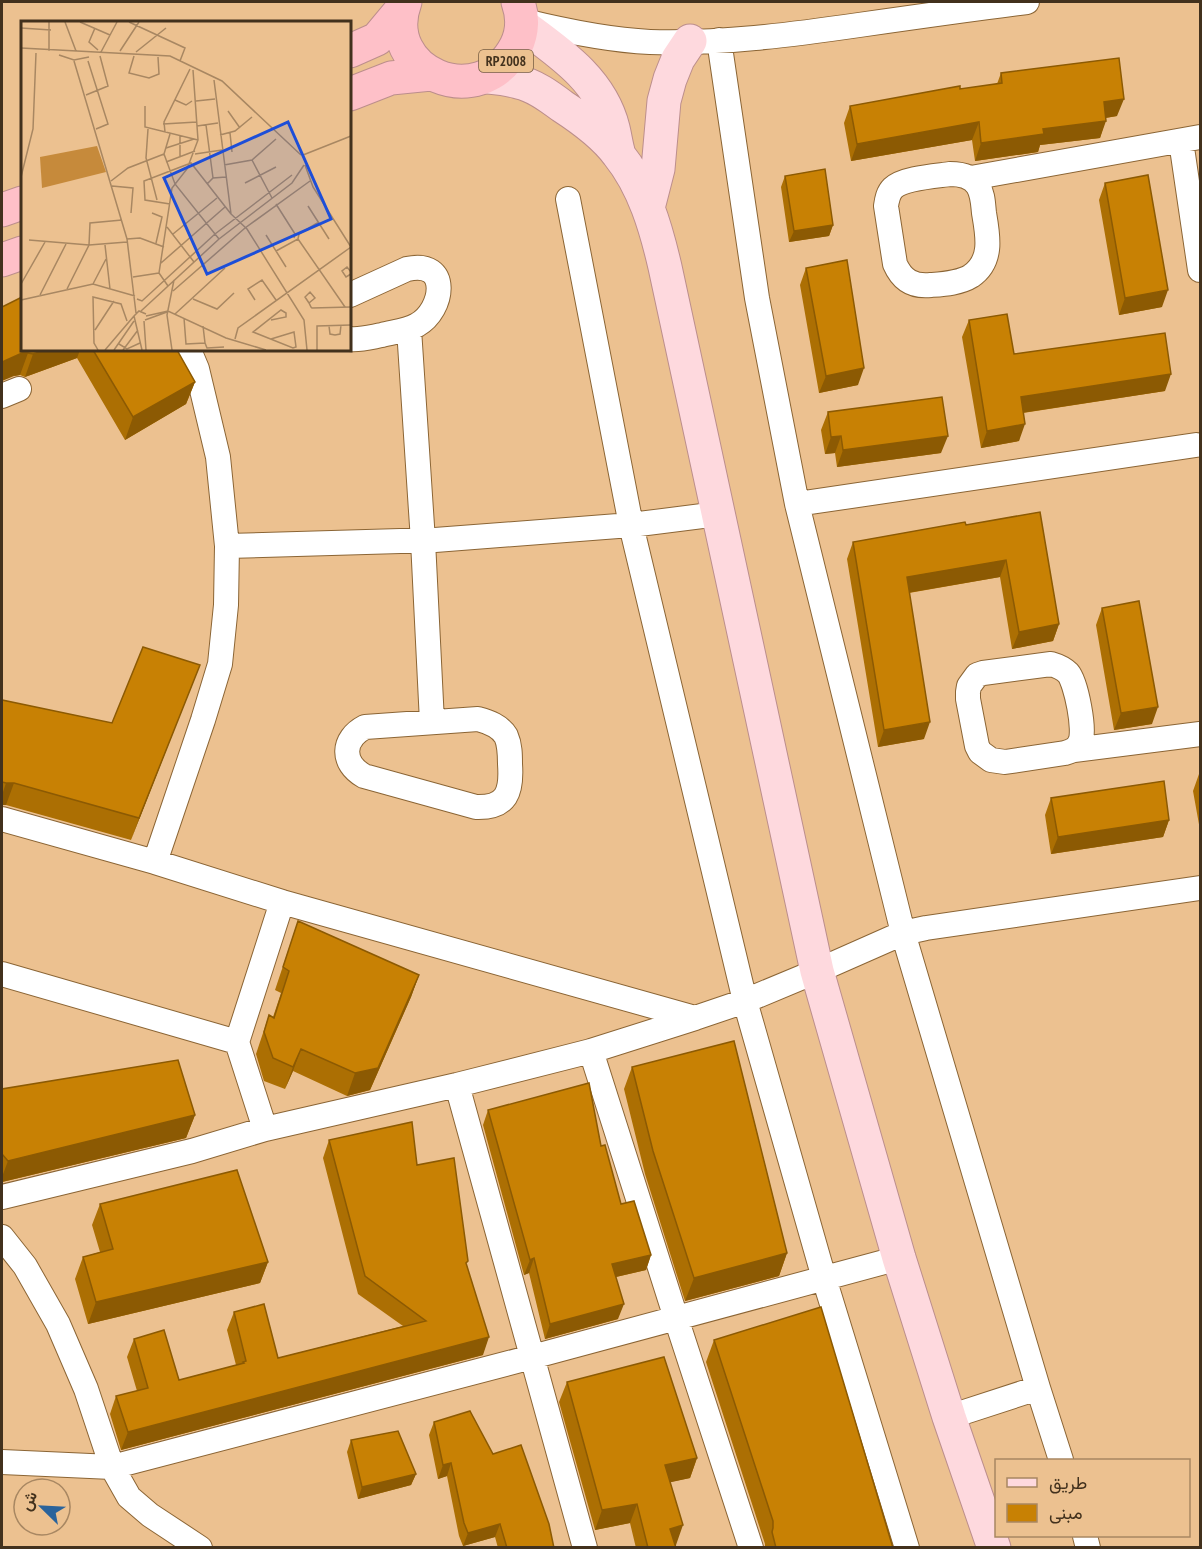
<svg xmlns="http://www.w3.org/2000/svg" width="1202" height="1549" font-family="'PT Sans Narrow',Vazirmatn,sans-serif">
  <style>
    .lines { fill: none; stroke-linecap: round; stroke-linejoin: round }
    .street-casing { stroke: #8b6535; stroke-width: 26 }
    .primary-casing { stroke: #bc8e8c; stroke-width: 35 }
    .highway-casing { stroke: #bc8e8c; stroke-width: 35 }
    .street { stroke: #fff; stroke-width: 24 }
    .primary { stroke: #fed9de; stroke-width: 33 }
    .highway { stroke: #fec0c8; stroke-width: 33 }
    .wall { fill: #ac6f03 }
    .shaded-wall { fill: #8c5a03 }
    .building { fill: #c88104; stroke: #8c5a03; stroke-width: 1.5 }
    .labels { text-anchor: middle; dominant-baseline: central; stroke-width: 4.5; stroke-linejoin: round; paint-order: stroke }
    .shield { fill: #ecc190; stroke: #755c40; stroke-width: 1.5 }
    .shield-label { font-size: 14px; font-weight: bold; fill: #42311d }
    .inset-road { fill: none; stroke: #a88762; stroke-width: 1.5 }
    .view { fill: #1d4ed8; fill-opacity: 0.15; stroke: #1d4ed8; stroke-width: 3 }
    .inset-edge { fill: none; stroke: #42311d; stroke-width: 3 }
  </style>
  <rect width="100%" height="100%" fill="#ecc190"/>
  <g class="lines">
    <g class="street-casing">
      <path id="street" d="M524,21C565,31 607,40 650,42C720,44 790,35 859,25C915,17 971,9 1027,2
        M719,40L757,298L797,504L903,933L1038,1388L1061,1460
        M1181,141L1200,270
        M950,174C961,174 972,176 978,186C983,194 983,204 984,213C988,236 993,261 971,276C960,283 944,284 931,285C913,287 902,280 895,264L886,206C887,199 888,193 893,188C903,178 936,176 950,174Z
        M971,178L1200,137
        M568,199L631,525L745,1001L824,1278L907,1548
        M350,295L407,269C451,259 444,310 417,325C407,331 393,332 382,335C371,337 361,340 350,339
        M409,329L423,541L432,722
        M2,396L19,389
        M797,504L1196,445
        M227,546L435,540L631,525L718,514
        M1051,664C1058,666 1063,668 1068,673C1076,682 1086,732 1080,742C1077,749 1072,751 1065,753L1005,762L991,760L980,752L977,746L968,699V692L969,686L977,675L983,673Z
        M478,719C489,722 500,726 506,736C510,745 510,755 510,764C512,792 507,808 476,807L364,776C341,763 342,739 365,727Z
        M1074,750L1200,734
        M2,819L155,862L282,902L695,1018L745,1001L817,971L903,933L926,928L1200,888
        M155,862L203,720L220,664L226,605L227,546L218,457L197,369L189,350
        M2,974L237,1042
        M591,1051L676,1318L751,1548
        M457,1085L585,1548
        M265,1129L237,1042L282,902
        M2,1197L192,1151L265,1129L457,1085L591,1051L695,1018
        M2,1237L25,1266L58,1324L86,1389L112,1467L129,1497L150,1515L200,1548
        M949,1417L1038,1388
        M2,1462L112,1467L532,1357L899,1258
        M1085,1536L1088,1548"/>
    </g>
    <g class="primary-casing">
      <path id="primary" d="M522,25C560,53 601,80 613,128C615,136 616,144 618,151
        M487,77C497,78 508,79 518,82C534,85 550,97 562,106C582,119 604,135 618,154C644,186 656,228 665,267L817,971L899,1258L949,1417L994,1548
        M648,208L658,169L664,101L670,79L678,59L690,41"/>
    </g>
    <g class="highway-casing">
      <path id="highway" d="M405,2C379,71 480,116 516,46C523,32 523,16 518,2
        M350,51L377,39L402,9
        M350,94L391,78L431,74
        M2,210L22,203
        M2,260L22,253"/>
    </g>
    <use href="#street" class="street"/>
    <use href="#primary" class="primary"/>
    <use href="#highway" class="highway"/>
  </g>
  <path class="wall" d="M1001,73L1117,116L1106,118L1100,138L1040,145L1038,152L975,161L972,140L851,161L844,123L850,106L997,84Z
    M785,176L833,225L829,236L789,242L781,187Z
    M1105,183L1162,307L1119,315L1099,200Z
    M806,268L858,385L819,393L800,285Z
    M969,320L1014,354L1165,391L1023,413L1019,441L981,448L962,337Z
    M22,350H177L195,382L186,404L125,440L77,358L25,377L20,375L14,376Z
    M828,412L941,453L837,467L835,453L825,454L821,430Z
    M1040,512L1059,624L1053,641L1012,649L1000,577L909,593L924,739L878,747L847,559L853,542L966,525Z
    M1102,608L1152,724L1114,730L1096,625Z
    M191,687L131,840L6,805H2V700L112,723Z
    M1200,773V830L1193,791L1199,774Z
    M1051,798L1169,820L1163,837L1051,854L1045,815Z
    M298,921L419,975L411,997L370,1090L347,1096L293,1071L285,1089L264,1081L256,1054L269,1015L273,1017L281,993L275,990Z
    M632,1067L787,1253L779,1276L685,1301L645,1174L624,1089Z
    M2,1089L195,1115L186,1138L2,1182Z
    M488,1110L601,1146L621,1204L651,1255L646,1270L616,1277L618,1319L545,1339L529,1273L524,1275L483,1125Z
    M329,1140L417,1165L467,1266L483,1355L121,1450L110,1414L116,1396L137,1391L127,1357L134,1339L179,1380L236,1365L227,1330L234,1312L278,1358L403,1326L358,1294L323,1158Z
    M100,1204L268,1262L260,1283L88,1324L75,1279L83,1257L100,1252L92,1225Z
    M714,1340L893,1548H765V1544L706,1362Z
    M567,1382L697,1458L690,1478L670,1482L676,1548H636L630,1523L595,1530L559,1402Z
    M434,1422L493,1454L554,1548H498L495,1537L463,1546L459,1536L447,1476L438,1479L429,1435Z
    M351,1440L416,1474L411,1485L358,1499L347,1452Z"/>
  <path class="shaded-wall" d="M1124,99L1117,116L1098,119L1104,102Z
    M1106,121L1100,138L1040,145L1038,152L975,161L981,143L1043,129Z
    M979,122L972,140L851,161L857,144Z
    M833,225L829,236L789,242L794,231Z
    M1168,290L1162,307L1119,315L1125,298Z
    M46,350H80L77,358L25,377L33,354Z
    M22,353H28L20,375L14,376L2,381V364L4,361Z
    M864,368L858,385L819,393L826,376Z
    M1171,374L1165,391L1014,414L1021,397Z
    M195,382L186,404L125,440L133,417Z
    M1025,424L1019,441L981,448L987,431Z
    M841,436L835,453L825,454L831,437Z
    M948,436L941,453L837,467L843,450Z
    M1006,560L1000,577L901,594L907,577Z
    M1059,624L1053,641L1012,649L1019,632Z
    M200,665L191,687L131,840L139,818Z
    M1158,707L1152,724L1114,730L1121,713Z
    M930,722L924,739L878,747L884,730Z
    M6,783H14L6,805H2V795Z
    M1169,820L1163,837L1051,854L1058,837Z
    M419,975L411,997L370,1090L347,1096L355,1073Z
    M301,1049L293,1071L285,1089L293,1067Z
    M195,1115L186,1138L2,1182V1177L8,1161Z
    M787,1253L779,1276L685,1301L694,1278Z
    M651,1255L646,1270L607,1279L612,1264Z
    M534,1258L529,1273L524,1275L530,1260Z
    M268,1262L260,1283L88,1324L96,1302Z
    M624,1304L618,1319L545,1339L550,1324Z
    M489,1337L483,1355L121,1450L128,1432Z
    M697,1458L690,1478L658,1485L665,1465Z
    M451,1463L447,1476L438,1479L443,1465Z
    M416,1474L411,1485L358,1499L362,1487Z
    M637,1504L630,1523L595,1530L602,1510Z
    M500,1524L495,1537L463,1546L468,1533Z
    M683,1525L676,1545L667,1548L670,1529Z"/>
  <path class="building" d="M1119,58L1124,99L1104,102L1106,121L1043,129L1044,134L981,143L979,122L857,144L850,106L960,86V89L1002,83L1001,73Z
    M825,169L833,225L794,231L785,176Z
    M1148,175L1168,290L1125,298L1105,183Z
    M847,260L864,368L826,376L806,268Z
    M22,297V350H46L33,354L28,353H22L4,361L2,364V307Z
    M1007,314L1014,354L1165,333L1171,374L1021,397L1025,424L987,431L969,320Z
    M93,350H177L195,382L133,417Z
    M942,397L948,436L843,450L841,436L831,437L828,412Z
    M1040,512L1059,624L1019,632L1006,560L907,577L930,722L884,730L853,542L965,522L966,525Z
    M1139,601L1158,707L1121,713L1102,608Z
    M143,647L200,665L139,818L14,783H6L2,782V700L112,723Z
    M1164,781L1169,820L1058,837L1051,798Z
    M298,921L419,975L378,1068L355,1073L301,1049L293,1067L273,1058L264,1032L269,1015L274,1018L289,971L283,967Z
    M734,1041L787,1253L694,1278L653,1151L632,1067Z
    M178,1060L195,1115L8,1161L2,1154V1089Z
    M589,1083L601,1146L605,1145L621,1204L634,1201L651,1255L612,1264L624,1304L550,1324L534,1258L530,1260L488,1110Z
    M412,1122L417,1165L454,1158L468,1261L466,1263L489,1337L128,1432L116,1396L148,1388L134,1339L164,1330L179,1380L244,1363L243,1362L246,1361L234,1312L264,1304L278,1358L426,1321L365,1276L329,1140Z
    M237,1170L268,1262L96,1302L83,1257L113,1249L100,1204Z
    M821,1307L893,1548H776L772,1532L773,1528V1521L714,1340Z
    M664,1357L697,1458L665,1465L683,1525L670,1529L676,1548H648L637,1504L602,1510L567,1382Z
    M470,1411L493,1454L521,1445L549,1524L554,1548H507L500,1524L468,1533L464,1523L451,1463L443,1465L434,1422Z
    M398,1431L416,1474L362,1487L351,1440Z"/>
  <g class="labels">
    <rect class="shield" x="479" y="50" width="54" height="22" rx="4.5"/>
    <g class="shield-label">
      <text x="506" y="61">RP2008</text>
    </g>
  </g>
  <g transform="translate(21 21)">
    <rect width="330" height="330" fill="#ecc190"/>
    <path d="M76,125L85,151L21,167L19,136Z" fill="#c68a3b"/>
    <path class="inset-road" d="M44,1L55,30M59,1L89,14M108,1L164,27L159,40M0,7L30,9M74,7L68,21L77,29M0,27L149,35L201,60L280,134M28,30V1M99,30L118,1M80,31L96,1M115,31L145,7M38,34L53,39L68,36M113,35L108,52L128,57L138,53L137,36M53,40L106,218L115,292M67,40L87,103L75,108M193,59L210,193L226,208L283,299L286,329M65,74L87,65L79,35M154,79L165,84L171,80M175,80L194,78M124,85V106L177,119M207,90L219,107M142,103L176,101M185,104L192,157M176,105L197,102M127,108L125,137L136,179M144,111L143,101L169,48M209,112L211,131M149,113L143,133L154,163L198,218M199,114L214,110L231,96M159,115V135M145,127L173,118M174,133L201,129M282,134L330,115M231,139L251,177M145,141L174,130M203,144L231,139L255,118M284,144L292,166L330,226M0,156L12,108L15,32M90,160L107,147L143,133M224,162L255,146M186,163L192,157L205,156M91,165L112,167L110,192M149,183L124,179L123,160L170,142L210,193M255,183L274,213M287,185L308,218M131,192L141,196L135,222M146,206L173,241M152,213L196,177M278,213L298,201M245,214L265,246M106,218L119,217L143,226M277,218L324,286M8,219L68,224L106,221M84,224L89,268M255,230L277,218L278,213H274L273,217M140,242L204,186M330,251L326,246L321,250L325,256L330,253M112,256L138,252M0,263L24,221M72,263L85,238M147,265L138,252L151,167L166,148L177,119L172,49M46,268L68,224L69,202L101,199M152,270L224,207L289,160M19,274L45,223M116,278L121,280L194,213L271,154M172,278L196,288L213,272M0,279L72,263L114,275M234,279L227,268L241,259L255,279M288,282L294,277L289,271L284,276L288,282L290,286L291,287L330,286M120,290L198,218L271,162L283,144M154,293L204,247M125,295L147,290L205,317L245,329M163,297L165,323L184,322L182,305M124,299L146,291M250,299L265,296V292L260,289L232,311L272,327L275,326L273,311L250,318M123,300L125,329M308,305L309,313L314,314L319,313L320,304M74,309L93,280M214,318L217,307L330,226M184,322L186,327L203,326M98,323L106,328L119,322M77,329L73,322L72,276L100,283L106,300M84,329L113,295M93,329L113,300M102,329L117,309M121,329L113,295L118,290L125,293M151,329L146,294L153,259M296,329V305L330,304"/>
    <path class="view" d="M267,101L310,198L186,253L143,157Z"/>
    <rect width="330" height="330" class="inset-edge"/>
  </g>
  <rect width="1202" height="1549" fill="none" stroke="#42311d" stroke-width="6"/>
  <rect x="995" y="1459" width="195" height="78" fill="#ecc190" stroke="#a88762" stroke-width="1.5"/>
  <rect x="1007" y="1478" width="30" height="9" fill="#fed9de" stroke="#a88762" stroke-width="1.5"/>
  <text x="1049" y="1489" font-size="18" fill="#42311d">طريق</text>
  <rect x="1007" y="1504" width="30" height="18" fill="#c88104" stroke="#a88762" stroke-width="1.5"/>
  <text x="1049" y="1519" font-size="18" fill="#42311d">مبنى</text>
  <g transform="translate(42 1507) rotate(294)"><circle r="28" fill="#ecc190" stroke="#a88762" stroke-width="1.5"/>
  <path d="M0-4.5L10 22L0 15L-10 22Z" fill="#2a639b"/>
  <text y="-9" font-size="16" font-weight="bold" text-anchor="middle" fill="#42311d">ش</text>
  </g>
</svg>
